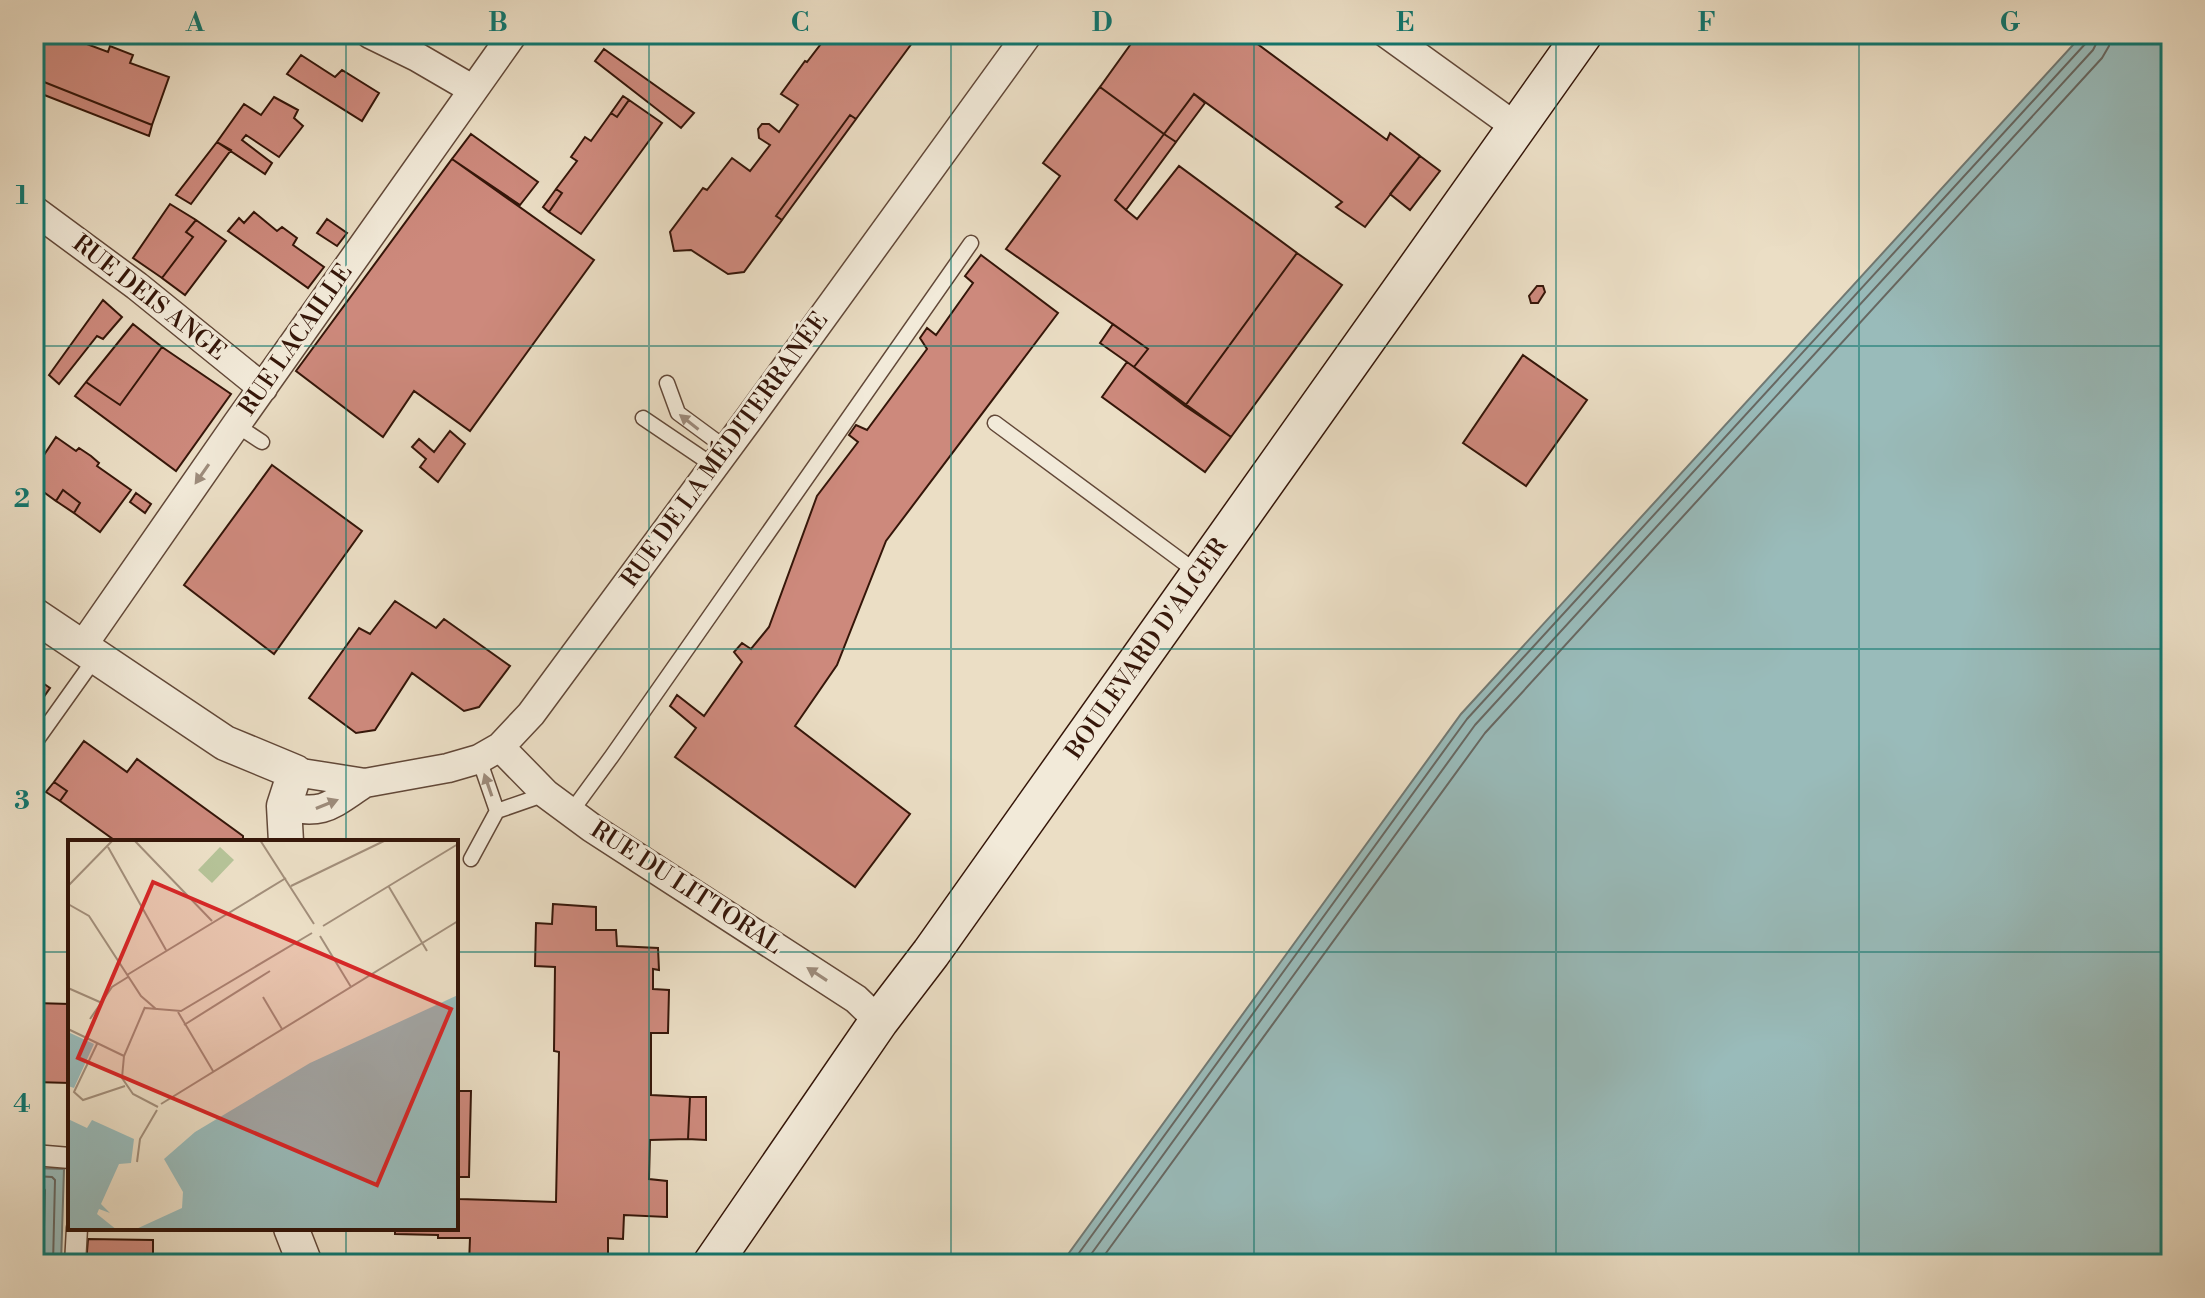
<svg xmlns="http://www.w3.org/2000/svg" width="2205" height="1298" font-family="'Libre Bodoni',serif">
  <style>
    .water { fill: #99bbba; stroke: #717973; stroke-width: 2 }
    .lines { fill: none; stroke-linecap: round; stroke-linejoin: round }
    .shore { stroke: #676862; stroke-width: 2 }
    .building { fill: #cd897c; stroke: #351609; stroke-width: 2 }
    .service-casing { stroke: #624838; stroke-width: 17 }
    .pedestrian-casing { stroke: #624838; stroke-width: 23 }
    .minor-casing { stroke: #624838; stroke-width: 31 }
    .tertiary-casing { stroke: #624838; stroke-width: 37 }
    .secondary-casing { stroke: #351609; stroke-width: 41 }
    .service { stroke: #f2ead9; stroke-width: 14 }
    .pedestrian { stroke: #f2ead9; stroke-width: 20 }
    .minor { stroke: #f2ead9; stroke-width: 28 }
    .tertiary { stroke: #f2ead9; stroke-width: 34 }
    .secondary { stroke: #f2ead9; stroke-width: 38 }
    .oneway { fill: #9d8b7b }
    .grid { fill: none; stroke: #0f766e; stroke-width: 2; stroke-opacity: 0.55 }
    .labels { text-anchor: middle; dominant-baseline: central; stroke-width: 6; stroke-linejoin: round; paint-order: stroke }
    .street-label { font-size: 24px; fill: #351609; stroke: #f2ead9 }
    .inset-road { fill: none; stroke: #a28e7a; stroke-width: 2 }
    .view { fill: #d62828; fill-opacity: 0.15; stroke: #d62828; stroke-width: 4 }
    .inset-edge { fill: none; stroke: #351609; stroke-width: 4 }
    .neatline { fill: none; stroke: #0f766e; stroke-width: 3 }
    .grid-label { font-size: 26px; text-anchor: middle; font-weight: bold; fill: #0f766e }
  </style>
  <rect width="100%" height="100%" fill="#ebdec5"/>
  <filter id="stains"><feTurbulence type="fractalNoise" baseFrequency=".0025" numOctaves="4"/><feColorMatrix values="0 0 0 0 .2 0 0 0 0 .09 0 0 0 0 .02 0 0 0 .5 -.17"/></filter>
  <radialGradient id="worn" r=".72"><stop offset=".6" stop-color="#630" stop-opacity="0"/><stop offset="1" stop-color="#630" stop-opacity=".3"/></radialGradient>
  <path class="water" d="M2083,34H2171V1264H1061L1461,714Z
    M34,1168L64,1169L61,1264H34Z"/>
  <g class="lines">
    <path class="shore" d="M34,1176L52,1177L55,1180L53,1264
      M34,1186H42L45,1190L43,1264
      M1071,1264L1467,719L2086,43L2088,34
      M1084,1264L1475,725L2093,50L2097,42L2098,34
      M1098,1264L1485,733L2102,58L2109,46L2110,34"/>
  </g>
  <path class="building" d="M34,34H60L108,52L110,46L133,55L130,63L169,77L152,125L34,78Z
    M821,34L918,35L856,119L850,115L776,216L782,220L744,272L728,274L691,250L674,251L670,232L703,188L707,190L732,158L750,171L770,145L759,138L758,129L762,124H769L779,132L798,105L781,94L805,61L807,62L820,45L816,41Z
    M1138,34H1244L1387,140L1390,133L1420,156L1365,227L1336,207L1342,202L1194,94L1164,134L1100,87Z
    M1462,34H1500L1502,36L1495,41L1465,37Z
    M604,49L694,113L681,128L595,61Z
    M301,55L335,77L342,70L379,93L362,121L287,74Z
    M34,78L152,125L149,136L34,91Z
    M1100,87L1164,134L1115,200L1126,210L1137,219L1179,166L1297,253L1185,406L1134,367L1148,349L1006,249L1060,176L1043,163Z
    M1194,94L1205,103L1176,142L1164,134Z
    M623,96L629,100L617,117L611,113Z
    M274,97L298,110L294,118L303,126L279,157L246,135L242,140L272,163L265,174L217,142L244,104L261,115Z
    M629,100L662,123L581,234L549,212L562,193L556,189L577,161L571,157L585,137L591,141L611,113L617,117Z
    M850,115L856,119L782,220L776,216Z
    M471,134L538,182L520,205L452,159Z
    M1164,134L1176,142L1126,210L1115,200Z
    M217,142L231,150L191,204L176,195Z
    M1420,156L1440,171L1410,210L1390,194Z
    M452,159L594,260L470,431L414,391L383,437L296,371Z
    M556,189L562,193L549,212L543,207Z
    M170,204L196,220L186,232L193,237L162,278L133,258Z
    M254,212L277,231L282,227L297,238L293,245L324,267L308,288L228,231L239,218L244,223Z
    M327,219L347,233L337,246L317,233Z
    M196,220L226,241L185,295L162,278L193,237L186,232Z
    M1297,253L1342,285L1231,437L1185,406Z
    M981,255L1058,313L886,541L837,665L795,726L910,814L855,887L675,757L696,728L670,706L677,695L704,716L742,662L734,652L742,643L751,649L769,627L817,496L858,442L849,435L856,425L867,430L927,349L920,338L927,328L936,335L973,283L965,276Z
    M1537,286H1543L1545,292L1538,303H1531L1529,296Z
    M103,300L122,317L103,339L97,336L59,384L49,375Z
    M133,324L162,347L120,405L86,382Z
    M1113,324L1148,349L1134,367L1100,343Z
    M162,347L231,394L176,471L75,396L86,382L120,405Z
    M1523,355L1587,400L1526,486L1463,443Z
    M1127,362L1231,437L1205,472L1102,397Z
    M450,431L465,444L438,482L420,467L426,459L412,447L419,439L434,452Z
    M56,437L76,451L79,448L91,456L99,463L97,466L131,490L100,532L74,513L80,503L63,490L56,501L34,485V470Z
    M272,465L362,531L274,654L184,585Z
    M63,490L80,503L74,513L56,501Z
    M136,493L151,504L145,513L130,502Z
    M395,601L436,628L444,619L510,666L479,707L464,711L412,673L375,730L356,733L309,698L359,628L370,634Z
    M34,677L50,688L34,711Z
    M84,741L127,772L137,759L243,836V842H117L60,801L67,791L54,782Z
    M54,782L67,791L60,801L46,792Z
    M553,904L596,907V930H616L617,946L658,948L659,970L653,969V989L669,990L668,1033H651V1095L690,1097L688,1139L650,1140L649,1179L667,1181V1217L624,1215L623,1239L608,1238V1259H578L577,1264H469L470,1238H438V1235L395,1234V1228H456V1091H471L469,1177H459V1199L556,1202L559,1052L554,1051L555,967L535,966L536,923L552,924Z
    M34,1003L70,1004V1083L34,1082Z
    M690,1097H706V1140L688,1139Z
    M88,1239L153,1240V1264H86Z"/>
  <g class="lines">
    <g class="service-casing">
      <path id="service" d="M667,383L678,413L727,449
        M643,418L714,466
        M995,423L1198,573
        M236,425L262,442
        M34,744L96,657
        M497,811L546,794
        M571,812L612,756L971,243
        M471,859L497,811L479,759"/>
    </g>
    <g class="pedestrian-casing">
      <path id="pedestrian" d="M34,1155L70,1158
        M75,1264L77,1228"/>
    </g>
    <g class="minor-casing">
      <path id="minor" d="M370,34L417,57L472,89
        M1387,34L1516,127
        M34,210L137,286L263,388
        M81,648L236,425L513,34
        M500,747L546,794L592,828L856,999L879,1021
        M295,772L365,783L448,768L479,759L500,747L531,714L751,416L1028,34
        M284,806C325,816 332,804 365,783"/>
    </g>
    <g class="tertiary-casing">
      <path id="tertiary" d="M34,615L225,743L295,772L284,806L286,842
        M291,1228L305,1264"/>
    </g>
    <g class="secondary-casing">
      <path id="secondary" d="M712,1264L879,1021L931,953L1583,34"/>
    </g>
    <use href="#service" class="service"/>
    <use href="#pedestrian" class="pedestrian"/>
    <use href="#minor" class="minor"/>
    <use href="#tertiary" class="tertiary"/>
    <use href="#secondary" class="secondary"/>
  </g>
  <defs><path id="oneway-solid" d="M-6-.8H1V-3.2L6.5 0L1 3.2V.8H-6Z" transform="scale(2)"/></defs>
  <g class="oneway">
    <use href="#oneway-solid" transform="translate(689 422) rotate(-142)"/>
    <use href="#oneway-solid" transform="translate(202 474) rotate(125)"/>
    <use href="#oneway-solid" transform="translate(488 785) rotate(-109)"/>
    <use href="#oneway-solid" transform="translate(327 804) rotate(-22)"/>
    <use href="#oneway-solid" transform="translate(817 974) rotate(-147)"/>
  </g>
  <path class="grid" d="M346,34V842M649,34V1264M951,34V1264M1254,34V1264M1556,34V1264M1859,34V1264M34,346H2171M34,649H2171M34,952H70M456,952H2171M346,1228V1264"/>
  <g class="labels">
    <g class="street-label">
      <text transform="translate(149 298) rotate(38)">RUE DEIS ANGE</text>
      <text transform="translate(296 340) rotate(-55)">RUE LACAILLE</text>
      <text transform="translate(725 450) rotate(-54)">RUE DE LA MÉDITERRANÉE</text>
      <text transform="translate(1147 649) rotate(-55)">BOULEVARD D'ALGER</text>
      <text transform="translate(686 888) rotate(33)">RUE DU LITTORAL</text>
    </g>
  </g>
  <g transform="translate(68 840)">
    <rect width="390" height="390" fill="#ebdec5"/>
    <path d="M152,7L166,20L144,43L130,30Z" fill="#b5c297"/>
    <path d="M390,155V390H66L114,368L115,352L96,319L127,292L242,223ZM0,192L26,204L6,248L0,246ZM0,279L19,288L24,280L66,299L63,323L51,324L33,364L42,373L31,369L29,374L49,390H0Z" fill="#99bbba"/>
    <path class="inset-road" d="M66,0L144,81M192,0L246,84M40,7L98,110M0,46L45,0M223,46L318,0M321,47L359,111M0,64L21,76L73,156L88,169M255,86L390,4M252,96L283,147M59,135L218,38M0,148L34,163M195,157L214,189M77,167L56,216L54,238L65,254L90,267M77,168L113,171L244,93M110,172L145,231M22,179L44,147L60,137M116,185L202,131M0,189L56,216M29,204L6,252L15,260L57,246M93,264L390,81M69,322L72,299L89,270"/>
    <path class="view" d="M85,42L383,169L309,345L10,218Z"/>
    <rect width="390" height="390" class="inset-edge"/>
  </g>
  <rect width="2205" height="1298" fill="none" stroke="#ebdec5" stroke-width="88"/>
  <rect x="44" y="44" width="2117" height="1210" class="neatline"/>
  <g class="grid-label">
    <text x="195" y="31">A</text>
    <text x="498" y="31">B</text>
    <text x="800" y="31">C</text>
    <text x="1102" y="31">D</text>
    <text x="1405" y="31">E</text>
    <text x="1707" y="31">F</text>
    <text x="2010" y="31">G</text>
    <text x="22" y="204">1</text>
    <text x="22" y="507">2</text>
    <text x="22" y="809">3</text>
    <text x="22" y="1112">4</text>
  </g>
  <rect width="100%" height="100%" filter="url(#stains)"/>
  <rect width="100%" height="100%" fill="url(#worn)"/>
</svg>
